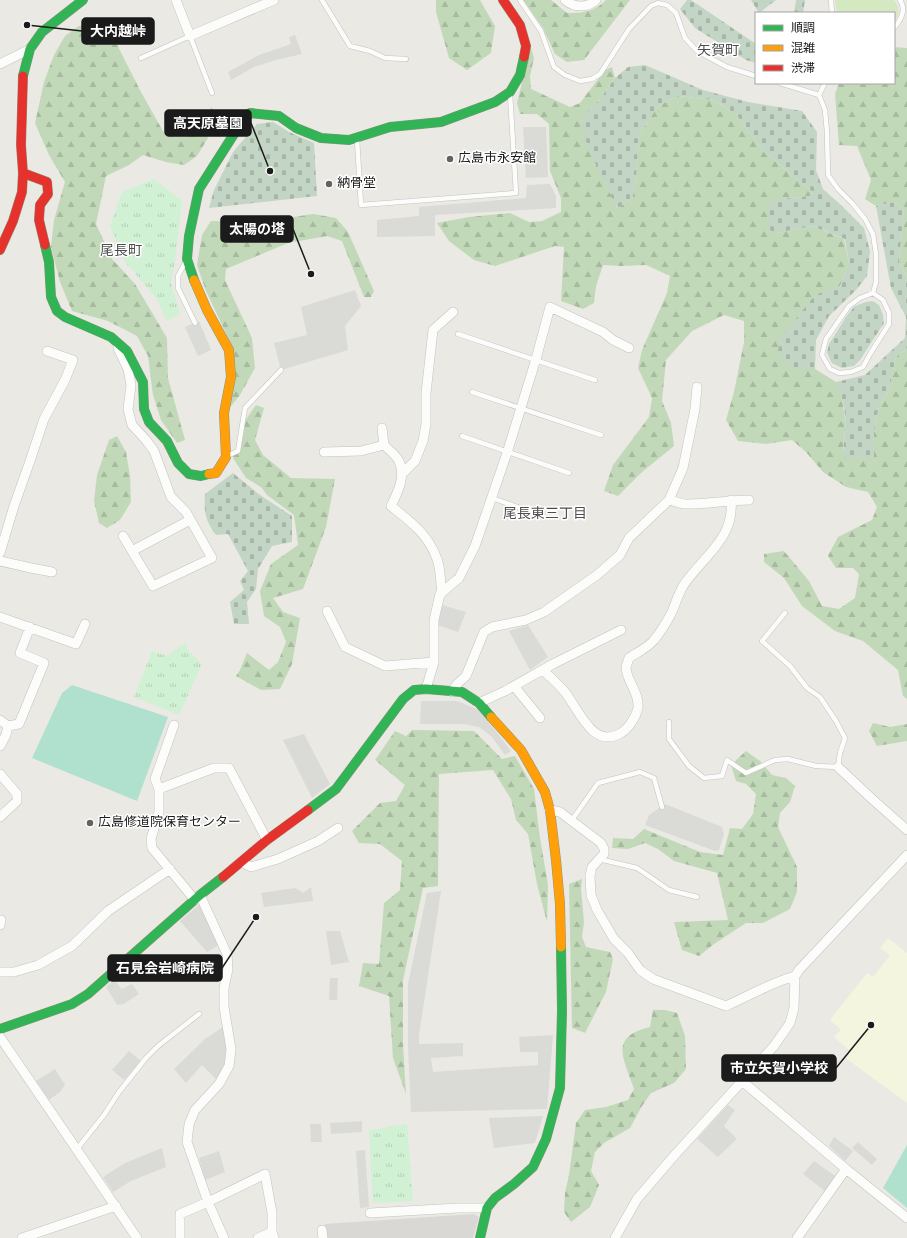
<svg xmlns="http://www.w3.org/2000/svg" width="907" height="1238" font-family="Overpass,'Noto Sans JP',sans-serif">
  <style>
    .residential { fill: #d9d8d5 }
    .education { fill: #f3f5de }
    .grass { fill: #d4e8c2 }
    .forest { fill: url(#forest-firs) }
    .cemetery { fill: url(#cemetery-stones) }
    .park { fill: url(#park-tufts) }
    .pitch { fill: #b0e1cf }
    .parking { fill: #dadad7 }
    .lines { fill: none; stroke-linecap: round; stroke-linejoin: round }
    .lane-casing { stroke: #c2c2c0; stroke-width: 5.5 }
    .street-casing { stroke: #c2c2c0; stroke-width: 10 }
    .fast-casing { stroke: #90937d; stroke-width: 10 }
    .slow-casing { stroke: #90937d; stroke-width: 10 }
    .jam-casing { stroke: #90937d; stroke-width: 10 }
    .lane { stroke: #fcfcfb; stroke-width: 4.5 }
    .street { stroke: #fcfcfb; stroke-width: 9 }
    .fast { stroke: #30b455; stroke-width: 9 }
    .slow { stroke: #ff9f0a; stroke-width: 9 }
    .jam { stroke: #e5322d; stroke-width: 9 }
    .poi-dot { fill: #636361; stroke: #fff; stroke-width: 1.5 }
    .labels { text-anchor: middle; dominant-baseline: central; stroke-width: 3; stroke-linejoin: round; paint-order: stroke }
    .poi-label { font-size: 13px; fill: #1b1b1b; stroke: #fff; text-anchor: start }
    .neighbourhood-label { font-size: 14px; fill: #4e4e4e; stroke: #fff }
    .leader { fill: none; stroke: #1b1b1b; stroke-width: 1.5 }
    .callout-dot { fill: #1b1b1b; stroke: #fff; stroke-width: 1.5 }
    .callout { fill: #1b1b1b; stroke: #1b1b1b; stroke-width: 1.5 }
    .callout-label { font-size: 14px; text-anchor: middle; font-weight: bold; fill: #fff }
  </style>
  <defs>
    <pattern id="forest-firs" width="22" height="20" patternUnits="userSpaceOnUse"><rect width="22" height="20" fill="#c2d9b9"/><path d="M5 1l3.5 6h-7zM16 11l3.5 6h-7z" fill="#a6ba9e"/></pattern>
    <pattern id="cemetery-stones" width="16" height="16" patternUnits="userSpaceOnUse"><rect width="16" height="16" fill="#c3d5c4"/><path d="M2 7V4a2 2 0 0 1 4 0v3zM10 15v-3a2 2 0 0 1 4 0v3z" fill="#a7b6a8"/></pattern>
    <pattern id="park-tufts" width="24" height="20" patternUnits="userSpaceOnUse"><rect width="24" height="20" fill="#d1f1d4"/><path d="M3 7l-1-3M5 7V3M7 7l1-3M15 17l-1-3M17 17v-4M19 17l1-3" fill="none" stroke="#b3ceb5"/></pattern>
  </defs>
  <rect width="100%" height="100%" fill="#eae9e4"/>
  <path class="residential" d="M474,1214L479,1217L473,1238H327L325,1224Z"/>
  <path class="education" d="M888,938L907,953V1103L844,1057L849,1050L834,1037L841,1030L830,1020L867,973L873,977L890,955L880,948Z"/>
  <path class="grass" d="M835,0H894C900,7 900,15 894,21V13H837Z"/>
  <path class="forest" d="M436,0H480L495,26L491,53L467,70L449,58L436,12Z
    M523,0H551L567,13C583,13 594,12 606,0H630L584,60L567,62L555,54L543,28Z
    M106,23L141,92L164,133H175L201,119L212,107L214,113L211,133L197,156L184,165L166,162L143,155L129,165L106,176L96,224L112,259L135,284L167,338L168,378L185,440L177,443L161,420L153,395L148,356L137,336L108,321L72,311L60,282L51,247L54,220L65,182L49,155L35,123L44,82L54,55L65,36L79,26Z
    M530,45L534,58L530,76L531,89L570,107L580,103L605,70L612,67L615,78L601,98L581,120L617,208L632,198L636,180L639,135L658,106L678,96L714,100L736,114L764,152L813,192L810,196L781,199L776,233L812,226L844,239L849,264L840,286L815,296L793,369H815L836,382L840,390L846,423L843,449L874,457V432L879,406L889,390L896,357L907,348V699L903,696L898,670L863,641L835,631L802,606L784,578L764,562V554L784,551L809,581L822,606L839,609L855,598L859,574L853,568H836L828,556L838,537L872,520L877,507L868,492L846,487L823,472L806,452L792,440L766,444L738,441L726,420L734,392L744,342V321L724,315L692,331L666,360L662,401L671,423L674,446L641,473L618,496L604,491L613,465L649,417L652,398L638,368L642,350L667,293L670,276L646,265L621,266L603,265L596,286L594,303L583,309L561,301L564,247L555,246L495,266L474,260L449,241L437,223L469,217L510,213L529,222L542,221L561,212V198L550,171L549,124L537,114H520L517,103L521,87L525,53Z
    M894,47L907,48V278L899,261L904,209L894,202L876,206L865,199L871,180L857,146L839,145L835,94L839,83H894Z
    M313,214L336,218L348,232L374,291L371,297H364L342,241L327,236L288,243L226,269L225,280L252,338L255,368L240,395L227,411L233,348L206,291L197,265L202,235L211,221L260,222Z
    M256,405L264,408L255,440L263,455L291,478L335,479L326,527L303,589L273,598L283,612L300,618L292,664L280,689L261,690L236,676L240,670L247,653L269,670L278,662L286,642L280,627L264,616L260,591L271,564L298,545L294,515L267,495L261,487L246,478L233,458L242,425Z
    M117,436L126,452L130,476L131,502L120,520L107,528L99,523L94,501L97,475L109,440Z
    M873,723L890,727L907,724V741L877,746L869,731Z
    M412,730L474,731L502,759L515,756L534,789L540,838L548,885L547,922L537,884L528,834L516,820L511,799L493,770L439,774L438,886L423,888L403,980V1044L406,1094L393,1058L389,996L359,986L363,963L379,964L384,903L400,890L402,861L380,844L359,843L352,831L380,803L396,801L405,785L375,760L395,731L406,736Z
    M746,751L760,761L772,775L786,778L795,786L790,802L780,813L778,827L797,867V892L790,909L763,923H746L714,944L699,956L682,950L674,922L728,920L717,873L674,861L658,849L645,843L628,849L612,848L613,838L633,839L644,829L700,852L723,855L730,828L742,829L753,814L756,794L746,784L736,781L731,765Z
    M582,879L581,889L584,922L582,937L586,947L610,952L613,959L606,992L585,1033L572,1028L569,884Z
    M653,1010H665L677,1013L685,1036L686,1069L674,1083L651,1093L642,1106L630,1128L604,1143L595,1152L591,1171L599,1185L590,1207L571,1222L564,1212L565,1193L569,1175L576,1123L585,1110L606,1107L628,1100L634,1089C624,1059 608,1037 650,1027Z"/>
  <path class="cemetery" d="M687,0H691L756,44V63L746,60L695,28L680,9Z
    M751,0H776L759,13Z
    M796,0H805L803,13H794Z
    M645,65L703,90L748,102L802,111L817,132L816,170L823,189L840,204L864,228L870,251L867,276L856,290L829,316L816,340L815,369H793L778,351L780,339L815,295L840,286L849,264L845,239L812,226L776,233L768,229L769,201L781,199L810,196L813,192L764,152L736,114L714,100L678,96L658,106L639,135L636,180L632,198L617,208L588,148L581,119L601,98L615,78L628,67Z
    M273,122L289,132L314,143L317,196L209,208L214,190L233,152L257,124Z
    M894,202L904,209L899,261L907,278V348L896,357L889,390L879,406L874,432V457L845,459C842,445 845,438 846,425C846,414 841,392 836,382L865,375L905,338L906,317L891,288L876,206Z
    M872,301L879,305L883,315L884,323L860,360L854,366L842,368L832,363L827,353L829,344L848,314L855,306L866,302Z
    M233,473L260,495L292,516V542L272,546L258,569L256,589L247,602L249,624H234L230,602L244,590L240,581L248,571L228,534L216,535C205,520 204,513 205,494Z"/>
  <path class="park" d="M154,179L182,201L175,260L171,283L180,314L167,321L157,299L125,262L110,226L122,192Z
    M186,642L187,649L202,664L179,715L134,697L152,651L167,656Z
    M407,1124L413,1201L373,1203L369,1130Z"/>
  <path class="pitch" d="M72,685L168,717L137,801L32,758L62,693Z
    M907,1145V1208L883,1188Z"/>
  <path class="parking" d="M295,35L302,54L276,60L254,67L231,80L228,72L259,55L291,44L289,37Z
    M523,127H546L548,177L526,178Z
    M550,184L556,196V208L435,215V236L377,237V220L419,216V207L526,198L527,185Z
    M355,290L361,306L345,326L348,350L281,370L274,343L307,335L301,307Z
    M199,321L211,350L198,356L185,327Z
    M442,605L466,612L458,632L437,625Z
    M528,625L548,657L530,670L509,631Z
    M421,701H457L477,709L499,735L511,751L505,755L492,737L479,727L464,724H420Z
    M304,734L330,784L312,798L283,740Z
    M665,804L722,827L724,834L719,850L715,851L645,825L649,815Z
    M311,887L313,901L264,907L261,893L295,888L303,893Z
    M441,891L419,1035V1044L463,1043V1056L431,1058L433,1072L538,1065V1052H520L519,1037L553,1035L547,1109L411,1112L408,1047V984L427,893Z
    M201,903L219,945L207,952L180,921Z
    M326,931H340L349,962L331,965Z
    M330,978H338L337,1000H329Z
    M114,980L122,989L132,984L139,994L122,1005L121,1004L117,1005L106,987Z
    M223,1027L226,1042L225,1065L217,1080L202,1065L186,1083L174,1069L205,1039Z
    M129,1051L141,1061L124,1080L112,1070Z
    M55,1069L65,1085L60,1092L49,1100L36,1081Z
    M728,1105L735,1110L724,1126L737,1139L718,1157L697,1139Z
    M543,1116L535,1143L494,1148L489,1118Z
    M362,1121V1132L331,1134L330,1123Z
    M310,1124H321L322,1142H311Z
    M834,1137L853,1151L845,1161L829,1146Z
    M858,1142L877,1159L872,1165L852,1148Z
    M162,1148L166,1167L131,1181L113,1192L103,1177L125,1163Z
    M365,1150L369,1207L360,1208L356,1151Z
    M219,1151L225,1172L205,1180L199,1158Z
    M814,1161L835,1176L825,1191L803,1174Z"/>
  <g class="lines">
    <g class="lane-casing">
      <path id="lane" d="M322,0L350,46L370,51L385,58L406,59
        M520,0L541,31L554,67L565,75L580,81L592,79L600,74L629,29L651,6L658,3L667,5L676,13L685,38L697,51L727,67L756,76
        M831,0L832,13
        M894,28C901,20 907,10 900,0
        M141,58L190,36L212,93
        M780,83L819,95L825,110L827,132L828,175L838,189L852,203L865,219L873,234L876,254V282L873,293
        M819,95L825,83
        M357,139L361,205L516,193L510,94
        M185,263L178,276V288L195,323
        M873,293L883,300L889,313V324L870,354L863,367L851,372L839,373L830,369L822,355L826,339L849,306L860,298Z
        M458,334L595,380
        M472,392L601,435
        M462,436L569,473
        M227,456L238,451L245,408L281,370
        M492,498L545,517
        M669,722V739L689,766L704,778L722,776L727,760L746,773L775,760L788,759L816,766L838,767L840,753L845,738L836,721L820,697L807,688L790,666L762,641L785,613
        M572,820L598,783L640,772L654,778L662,807
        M599,859L637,868L669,890L697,897
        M77,1149L104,1115L119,1092L146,1058L158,1046L199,1014"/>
    </g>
    <g class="street-casing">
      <path id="street" d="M176,0L190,36L274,0
        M565,0C574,8 588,8 596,0
        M0,64L30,49
        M118,344V348L128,369L131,385L128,409L132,425L146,440L154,451L171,497L186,512L212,558L153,586L123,536
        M382,428L384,445
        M324,452L361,451L384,445C388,449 396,455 399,461C406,476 398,492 391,506C411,522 428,534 437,559C441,569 440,582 442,593
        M402,474L415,461L423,441L426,424V393L433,330L453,312
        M669,500C673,501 679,503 684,504C705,505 727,500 749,500
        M132,551L190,520
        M0,553L14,506L30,461L44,419L65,380L73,360L47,351
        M0,561L31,568L52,572
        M327,611L345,647L385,666L434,662
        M0,617L76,644L85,624
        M543,670C550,677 558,684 564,691C579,709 592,750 621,733C629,728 636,717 638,708C640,693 626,681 626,667C627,664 628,661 629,658C636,653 649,647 654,640C660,633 666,623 671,614C675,605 678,595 683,586C702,557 735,539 731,500
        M514,686L540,718
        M426,689L434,662V620L440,594L459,578L475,546L507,453L536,359L550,307L603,332L613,340L629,348
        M452,692L457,684L466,676L484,632L492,627L526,620L544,612L597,575L620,555L629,538L669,500L683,468L695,409L697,387
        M479,703L505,691L553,664L621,630
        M0,720L8,726L6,735L0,746
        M174,725L155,779L159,789V812L151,839L152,848L195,900
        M8,726L19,724L44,663L20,653L30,627
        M838,767L871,798L907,830
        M0,774L17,794V801L0,817
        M159,789L214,768H229L267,840
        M550,810L560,812L601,843L604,849V854L592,867L590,876L591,895L597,910L614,939L628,953L640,970L653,979L726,1006C749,996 770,983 795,976
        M241,862L251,867L278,859L318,841L338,828
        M200,895L227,954L228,969L224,988V1007L231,1049L229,1066L219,1084L195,1110L189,1124L187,1142L208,1202L224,1238
        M0,920H1L0,925
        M0,972H14L38,965L72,946L108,911L170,869
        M0,1037L137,1238
        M742,1081L846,1169L907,1218
        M370,1213L458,1208H487
        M322,1230L323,1238
        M22,1238L116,1206
        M180,1238V1214L208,1202L265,1174L272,1213V1232L274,1238
        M258,1238L272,1232
        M615,1238L637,1199L673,1157L774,1046L790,1023L794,1008L795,976L799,970L907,855
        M797,1238L846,1169"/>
    </g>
    <g class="fast-casing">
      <path id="fast" d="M23,76L30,49L42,32L83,0
        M45,245L49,262L51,297L57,311L65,317L111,337L127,351L143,382L144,409L149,422L167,441L178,463L189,474L201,476L209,474
        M194,280L187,259L189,236L199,189L241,123L250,113L279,116L296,128L321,138L349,140L390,127L441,122L495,102L510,92L520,75L524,57
        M308,810L336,789L403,699L414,690L426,689L462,692L479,703L491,717
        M0,1029L72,1004L88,994L200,895L223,877
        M480,1238L487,1208L495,1198L514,1184L533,1167L546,1139L560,1088L562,1011L561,947"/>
    </g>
    <g class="slow-casing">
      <path id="slow" d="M194,280L207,310L229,350L231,377L224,413L226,457L216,473L209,474
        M491,717L521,750L545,792L550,810L556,860L560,904L561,947"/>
    </g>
    <g class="jam-casing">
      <path id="jam" d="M503,0L520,25L526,46L524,57
        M23,173L47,182L48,194L40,205L39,220L45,245
        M0,250L13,221L22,192L23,173L21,145L23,76
        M223,877L267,840L308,810"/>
    </g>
    <use href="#lane" class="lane"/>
    <use href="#street" class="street"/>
    <use href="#fast" class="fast"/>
    <use href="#slow" class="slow"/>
    <use href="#jam" class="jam"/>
  </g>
  <g class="poi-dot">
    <circle cx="450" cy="159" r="4"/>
    <circle cx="329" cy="184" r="4"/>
    <circle cx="90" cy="823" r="4"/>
  </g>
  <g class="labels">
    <g class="poi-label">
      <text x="458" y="159">広島市永安館</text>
      <text x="337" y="184">納骨堂</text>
      <text x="98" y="823">広島修道院保育センター</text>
    </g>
    <g class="neighbourhood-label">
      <text x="718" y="51">矢賀町</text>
      <text x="121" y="251">尾長町</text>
      <text x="545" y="514">尾長東三丁目</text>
    </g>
  </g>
  <path class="leader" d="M27 25L82 31M270 171L251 123M311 274L293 229M256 917L222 968M871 1025L836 1068"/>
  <g class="callout-dot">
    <circle cx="27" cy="25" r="4"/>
    <circle cx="270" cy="171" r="4"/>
    <circle cx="311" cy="274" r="4"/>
    <circle cx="256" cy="917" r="4"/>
    <circle cx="871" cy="1025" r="4"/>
  </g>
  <g class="callout">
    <rect x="82" y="18" width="72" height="26" rx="4"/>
    <rect x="165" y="110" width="86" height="26" rx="4"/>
    <rect x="221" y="216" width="72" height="26" rx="4"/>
    <rect x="108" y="955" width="114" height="26" rx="4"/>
    <rect x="722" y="1055" width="114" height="26" rx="4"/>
  </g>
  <g class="callout-label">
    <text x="118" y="36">大内越峠</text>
    <text x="208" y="128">高天原墓園</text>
    <text x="257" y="234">太陽の塔</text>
    <text x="165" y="973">石見会岩崎病院</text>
    <text x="779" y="1073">市立矢賀小学校</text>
  </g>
  <rect x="755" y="12" width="140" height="72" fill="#ffffff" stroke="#a4a4a4"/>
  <rect x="763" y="25" width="20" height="6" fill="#30b455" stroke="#a4a4a4"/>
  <text x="791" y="32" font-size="12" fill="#1b1b1b">順調</text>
  <rect x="763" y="45" width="20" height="6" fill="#ff9f0a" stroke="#a4a4a4"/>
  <text x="791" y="52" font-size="12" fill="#1b1b1b">混雑</text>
  <rect x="763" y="65" width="20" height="6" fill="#e5322d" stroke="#a4a4a4"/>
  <text x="791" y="72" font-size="12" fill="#1b1b1b">渋滞</text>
</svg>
